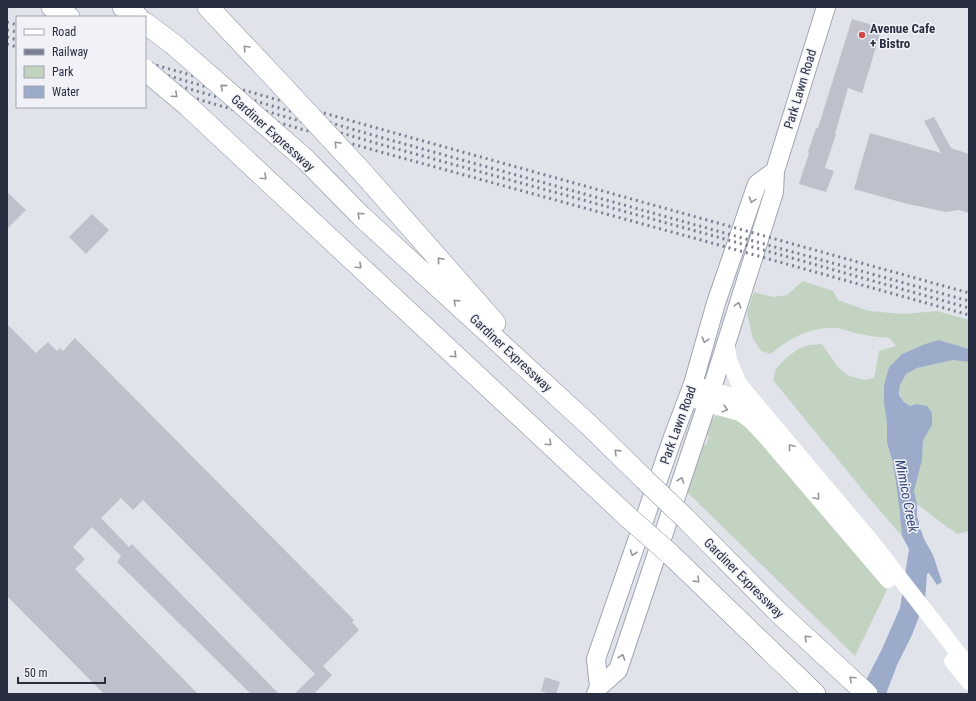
<svg xmlns="http://www.w3.org/2000/svg" width="976" height="701" font-family="'Roboto Condensed',sans-serif">
  <style>
    .green { fill: #c3d3c2 }
    .water { fill: #9babc9 }
    .building { fill: #bec1cc }
    .lines { fill: none; stroke-linecap: round; stroke-linejoin: round }
    .primary-casing { stroke: #a0a5b5; stroke-width: 20 }
    .motorway-casing { stroke: #888ea0; stroke-width: 22 }
    .secondary { stroke: #fff; stroke-width: 16 }
    .primary { stroke: #fff; stroke-width: 18 }
    .motorway { stroke: #fff; stroke-width: 21 }
    .rail { stroke: #7a7f93; stroke-width: 3; stroke-dasharray: 2 4; stroke-linecap: butt }
    .motorway-bridge-casing { stroke: #888ea0; stroke-width: 22; stroke-linecap: butt }
    .motorway-bridge { stroke: #fff; stroke-width: 21 }
    .oneway { stroke: #9496a0 }
    .poi-dot { fill: #ce4645; stroke: #f0f2f7; stroke-width: 1.5 }
    .labels { text-anchor: middle; dominant-baseline: central; stroke-width: 3; stroke-linejoin: round; paint-order: stroke }
    .poi-label { font-size: 13px; font-weight: bold; fill: #292e41; stroke: #f0f2f7; text-anchor: start }
    .street-label { font-size: 13px; fill: #292e41; stroke: #f0f2f7 }
    .water-label { font-size: 14px; font-style: italic; fill: #334675; stroke: #f0f2f7 }
  </style>
  <rect width="100%" height="100%" fill="#e0e3e9"/>
  <path class="green" d="M803,281L833,291L838,300L869,311L904,314L937,311L969,320V349L939,340L925,344L902,354L889,367L884,385V403L887,424V443L893,463L898,496L902,536L870,499L773,380L776,369L785,359L798,349L809,345L822,344L837,366L847,375L864,380L874,378L879,351L896,346L890,338C879,337 869,336 859,334C852,333 845,329 838,328C813,326 789,338 771,354L761,351L753,339L747,313L754,292L773,297L787,295Z
    M953,360L969,362V531L958,534L947,527L917,504L914,491L922,460L923,441L932,425L916,404L910,406C902,401 899,398 900,389C900,384 902,378 905,374C912,367 943,363 953,360Z
    M722,413L747,425L887,590L855,656L686,491L703,444L706,445L709,436L706,434C709,426 712,415 722,413Z"/>
  <path class="water" d="M939,340L969,349V362L953,360L917,368L906,374L900,385L899,395L904,402L910,406L916,404L927,406L932,413V425L923,441L922,460L914,491L917,504V517L919,522V525L924,539L933,555L942,582L937,585L929,573L927,574L925,601L912,635L897,665L886,694H859L882,649L900,608L909,549L902,536L898,497L893,463L887,443V424L884,403V385L889,367L902,354L925,344Z"/>
  <path class="building" d="M852,19L869,24L880,34L862,93L848,88L835,134H836L825,168L834,171L826,192L799,184L809,153L808,152L816,128H818Z
    M934,117L951,148L969,154V213L959,210L946,212L904,203L854,189L870,133L941,153L924,121Z
    M7,192L26,210L7,229Z
    M92,214L109,230L86,254L69,237Z
    M7,324L36,353L48,342L57,351L60,348L63,351L75,338L354,620L352,622L359,630L323,666L332,675L314,694H294L315,674L143,500L133,510L121,498L101,518L129,547L132,544L279,694H251L117,562L121,556L92,527L73,547L85,559L75,569L198,694H104L7,596Z
    M545,677L560,682L556,694H551L541,691Z"/>
  <g class="lines">
    <g class="primary-casing">
      <path id="primary" d="M599,687L596,659L673,437L693,384L716,303L757,184L775,171
        M596,694L599,687L618,670L707,404L774,192L775,171L826,7"/>
    </g>
    <g class="motorway-casing">
      <path id="motorway" d="M52,7L69,17
        M123,7L138,17
        M208,7L273,76
        M145,23L173,44
        M236,151L629,518
        M305,159L361,216L588,424L644,479
        M363,173L495,323
        M685,518L778,612L867,694
        M669,553L815,694"/>
    </g>
    <path class="secondary" d="M726,342L729,360L739,384L871,541L969,667
      M693,384L734,397L755,411
      M687,397L707,404L740,413L751,421L766,437L888,580
      M952,661L969,682"/>
    <use href="#primary" class="primary"/>
    <use href="#motorway" class="motorway"/>
    <path class="rail" d="M7,22L17,25
      M7,30L17,32
      M7,37L17,40
      M7,44L17,47
      M145,62L373,127L969,293
      M145,69L376,136L969,301
      M145,76L379,144L703,233L969,308
      M145,84L377,151L701,240L969,315"/>
    <g class="motorway-bridge-casing">
      <path id="motorway-bridge" d="M173,44L305,159
        M145,70L188,106L236,151
        M273,76L363,173
        M644,479L685,518
        M629,518L669,553"/>
    </g>
    <use href="#motorway-bridge" class="motorway-bridge"/>
  </g>
  <defs><path id="oneway-chevron" d="M-2-3.5L2.5 0L-2 3.5" fill="none" stroke-width="1.6" stroke-linecap="round" stroke-linejoin="round"/></defs>
  <g class="oneway">
    <use href="#oneway-chevron" transform="translate(246 48) rotate(-133)"/>
    <use href="#oneway-chevron" transform="translate(223 87) rotate(-139)"/>
    <use href="#oneway-chevron" transform="translate(175 95) rotate(42)"/>
    <use href="#oneway-chevron" transform="translate(337 144) rotate(-133)"/>
    <use href="#oneway-chevron" transform="translate(264 177) rotate(43)"/>
    <use href="#oneway-chevron" transform="translate(752 200) rotate(109)"/>
    <use href="#oneway-chevron" transform="translate(360 215) rotate(-136)"/>
    <use href="#oneway-chevron" transform="translate(440 260) rotate(-131)"/>
    <use href="#oneway-chevron" transform="translate(359 266) rotate(43)"/>
    <use href="#oneway-chevron" transform="translate(456 302) rotate(-138)"/>
    <use href="#oneway-chevron" transform="translate(738 305) rotate(-72)"/>
    <use href="#oneway-chevron" transform="translate(705 340) rotate(106)"/>
    <use href="#oneway-chevron" transform="translate(454 355) rotate(43)"/>
    <use href="#oneway-chevron" transform="translate(725 409) rotate(15)"/>
    <use href="#oneway-chevron" transform="translate(549 443) rotate(43)"/>
    <use href="#oneway-chevron" transform="translate(791 447) rotate(-130)"/>
    <use href="#oneway-chevron" transform="translate(617 452) rotate(-136)"/>
    <use href="#oneway-chevron" transform="translate(681 480) rotate(-71)"/>
    <use href="#oneway-chevron" transform="translate(817 497) rotate(50)"/>
    <use href="#oneway-chevron" transform="translate(633 553) rotate(109)"/>
    <use href="#oneway-chevron" transform="translate(697 580) rotate(44)"/>
    <use href="#oneway-chevron" transform="translate(807 638) rotate(-137)"/>
    <use href="#oneway-chevron" transform="translate(622 657) rotate(-71)"/>
    <use href="#oneway-chevron" transform="translate(852 679) rotate(-137)"/>
  </g>
  <circle class="poi-dot" cx="862" cy="35" r="4"/>
  <g class="labels">
    <g class="poi-label">
      <text x="870" y="28">Avenue Cafe<tspan x="870" dy="15">+ Bistro</tspan></text>
    </g>
    <g class="street-label">
      <text transform="translate(800 89) rotate(-73)">Park Lawn Road</text>
      <text transform="translate(273 133) rotate(42)">Gardiner Expressway</text>
      <text transform="translate(511 353) rotate(43)">Gardiner Expressway</text>
      <text transform="translate(678 425) rotate(-70)">Park Lawn Road</text>
      <text transform="translate(744 578) rotate(45)">Gardiner Expressway</text>
    </g>
    <g class="water-label">
      <text transform="translate(907 496) rotate(79)">Mimico Creek</text>
    </g>
  </g>
  <rect width="976" height="701" fill="none" stroke="#292e41" stroke-width="16"/>
  <rect x="16" y="16" width="130" height="92" fill="#f0f2f7" stroke="#a0a4ae"/>
  <rect x="24" y="29" width="20" height="6" fill="#ffffff" stroke="#a0a4ae"/>
  <text x="52" y="36" font-size="12" fill="#292e41">Road</text>
  <rect x="24" y="49" width="20" height="6" fill="#7a7f93" stroke="#a0a4ae"/>
  <text x="52" y="56" font-size="12" fill="#292e41">Railway</text>
  <rect x="24" y="66" width="20" height="12" fill="#c3d3c2" stroke="#a0a4ae"/>
  <text x="52" y="76" font-size="12" fill="#292e41">Park</text>
  <rect x="24" y="86" width="20" height="12" fill="#9babc9" stroke="#a0a4ae"/>
  <text x="52" y="96" font-size="12" fill="#292e41">Water</text>
  <path d="M18 677v6h87v-6" fill="none" stroke="#292e41" stroke-width="2"/>
  <text x="24" y="677" font-size="12" fill="#292e41" stroke="#f0f2f7" stroke-width="3" paint-order="stroke">50 m</text>
</svg>
